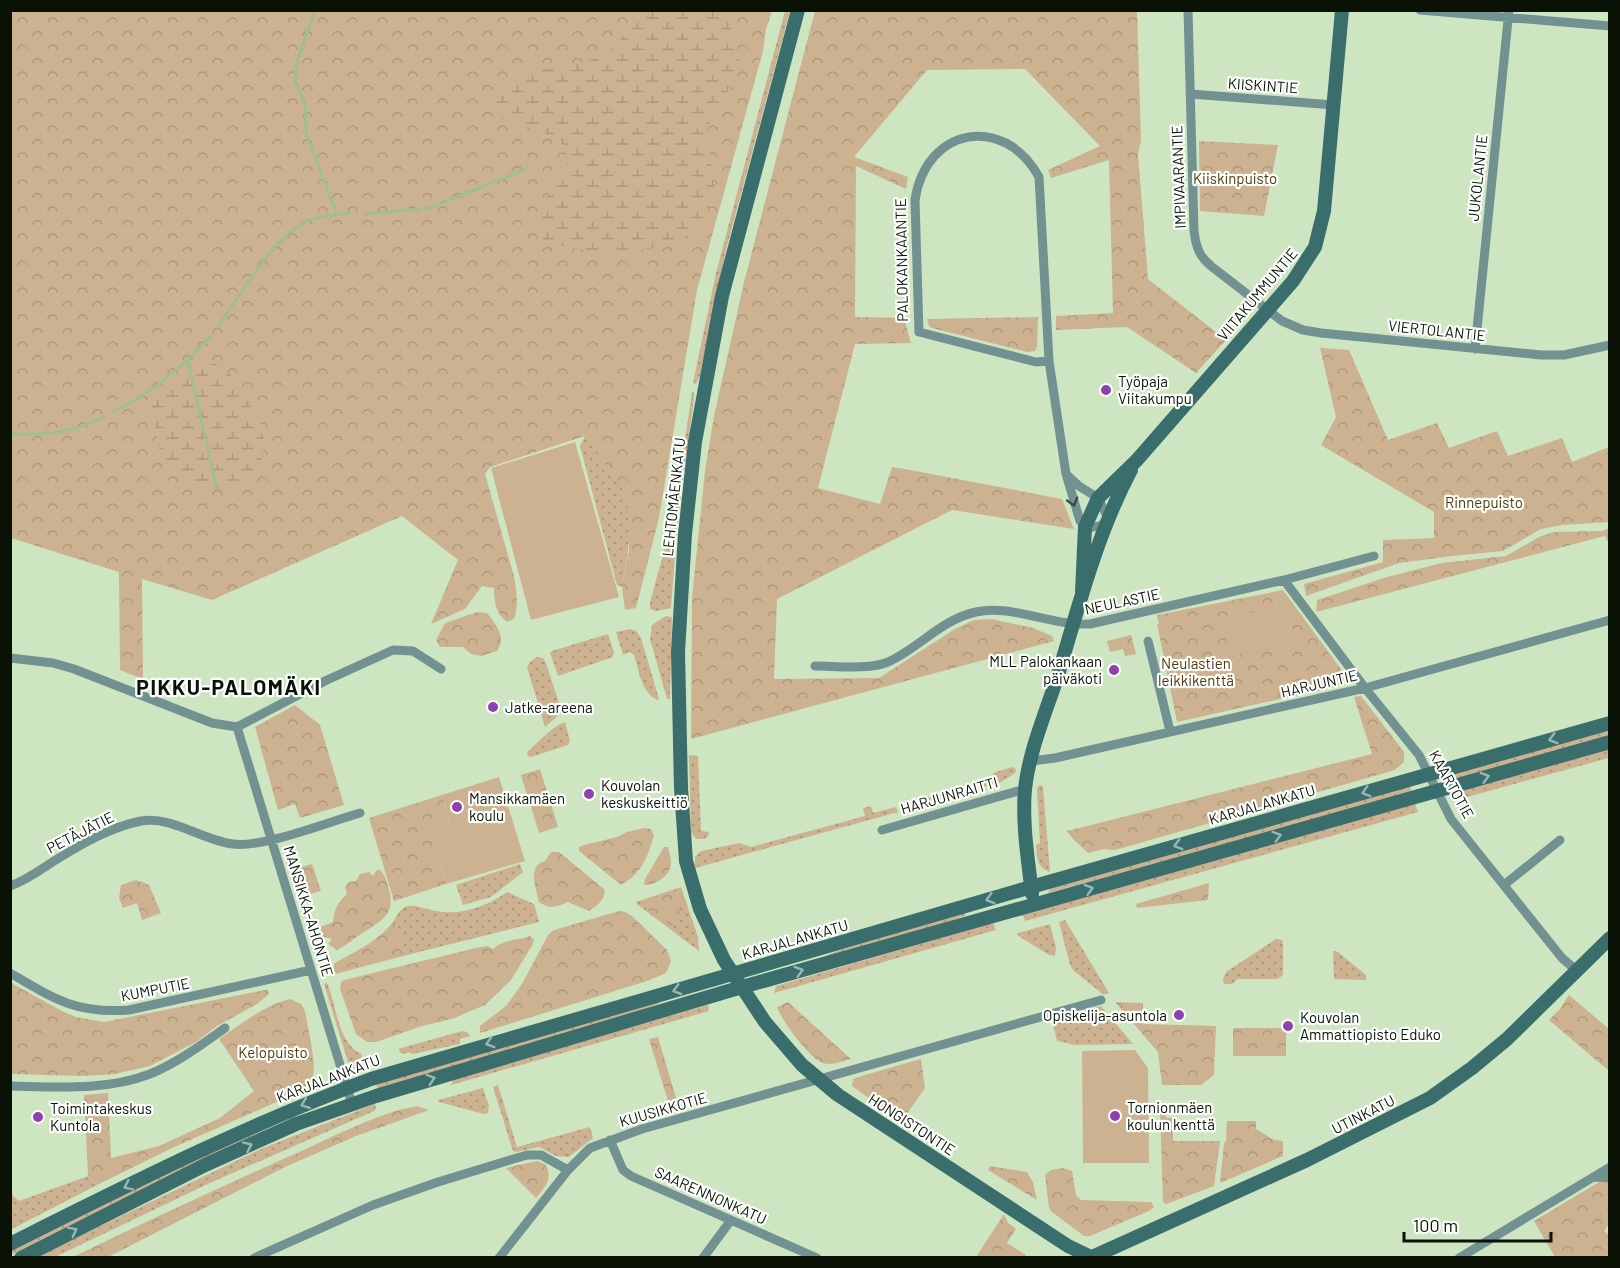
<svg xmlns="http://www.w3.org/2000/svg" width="1620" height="1268" font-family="Barlow,sans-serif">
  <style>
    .grass { fill: url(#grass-dots) }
    .forest { fill: url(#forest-crowns) }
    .wetland { fill: url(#wetland-marsh) }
    .pitch { fill: #ccb290 }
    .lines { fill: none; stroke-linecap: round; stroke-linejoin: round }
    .stream { stroke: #9ec08a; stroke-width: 3 }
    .street { stroke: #719291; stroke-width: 9 }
    .secondary { stroke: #396e6d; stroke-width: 14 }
    .oneway { stroke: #384c45 }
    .oneway2 { stroke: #9ab6b4 }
    .poi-dot { fill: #8f40b0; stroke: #fcfefb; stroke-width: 2 }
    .labels { text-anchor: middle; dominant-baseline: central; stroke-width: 4.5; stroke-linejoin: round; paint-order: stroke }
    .street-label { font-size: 15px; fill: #0a1206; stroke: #fcfefb }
    .park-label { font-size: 15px; fill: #53380e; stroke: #fcfefb }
    .poi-label { font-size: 15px; fill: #0a1206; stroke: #fcfefb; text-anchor: start }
    .district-label { font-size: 21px; font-weight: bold; letter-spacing: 1.5px; fill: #0a1206; stroke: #fcfefb }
  </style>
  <defs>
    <pattern id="grass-dots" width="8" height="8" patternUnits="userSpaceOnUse" patternTransform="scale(1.5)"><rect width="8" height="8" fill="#ccb290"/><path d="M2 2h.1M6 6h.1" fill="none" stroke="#ae987b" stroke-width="1.8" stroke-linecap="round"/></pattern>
    <pattern id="forest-crowns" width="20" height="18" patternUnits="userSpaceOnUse" patternTransform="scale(1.5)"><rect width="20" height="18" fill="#ccb290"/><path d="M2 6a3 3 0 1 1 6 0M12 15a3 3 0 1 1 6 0" fill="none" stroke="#ae987b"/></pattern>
    <pattern id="wetland-marsh" width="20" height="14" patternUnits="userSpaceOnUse" patternTransform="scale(1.5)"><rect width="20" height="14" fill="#ccb290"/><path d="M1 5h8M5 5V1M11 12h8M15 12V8" fill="none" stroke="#ae987b"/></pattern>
  </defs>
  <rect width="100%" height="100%" fill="#cee5c2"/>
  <path class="grass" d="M785,11H790L726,250L700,375L696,384L693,383L716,273Z
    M692,392L694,393V398L678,518L671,608L657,611L650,609V602L674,515Z
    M585,436C595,449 618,476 624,489C635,517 627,559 622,587L617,585L580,446Z
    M666,616L672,617L670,699H667L650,639L652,625Z
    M630,629L636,631L641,638L659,699L657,700C641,692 639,670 634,655L630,652L623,655L616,632Z
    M608,634L614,652L613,657L558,676L550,653L552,651Z
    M537,657L543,658L546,663L562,712L545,727L527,667L530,662Z
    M565,722L570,741L568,745L531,757L528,756L527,752C539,742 550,728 565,722Z
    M1609,730V736L1456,780L1454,773Z
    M1609,748V758L1456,800L1455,791Z
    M689,755L698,756L701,831L709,832L708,836L704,839H696L691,832Z
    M1012,767L1016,769L1015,773L1001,782L903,810L902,805L994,779L993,773Z
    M1041,785L1043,787L1050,872C1036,867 1037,857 1036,845L1040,843L1037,790L1038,786Z
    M1410,786L1412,792L1048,893L1050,889Z
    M1415,804L1418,812L1025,921L1023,915Z
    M871,806L873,813L896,807L898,812L695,868V857L701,851L740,843L751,847L865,816L863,808Z
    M520,864L523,872L491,897L463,905L456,885Z
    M681,887L698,937L699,951L638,905L636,902Z
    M507,892L534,904L539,922L407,955L395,919C398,913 401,908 408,906C416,905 428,910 436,911C460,916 488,906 507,892Z
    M965,913L966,915L928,930L817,960L837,951Z
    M1065,920L1109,993L1104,995L1074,971L1070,965L1059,922Z
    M993,923L996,930L774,993L776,986Z
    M1050,924L1056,948L1055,956L1049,955L1017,935L1018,933Z
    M1276,939L1282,940L1283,944V975L1278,979H1238L1232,984H1224L1223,979L1226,972Z
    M1333,951L1338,952L1366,975V980L1334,979Z
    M327,983C337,1005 337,1042 361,1054L366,1073L356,1070L348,1062L324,984Z
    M659,1001L660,1003L629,1016L378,1090L376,1084Z
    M708,1005L709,1011L451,1085L453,1079Z
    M1101,1006L1133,1044L1075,1045L1057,1041L1052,1021Z
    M462,1031L467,1032L470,1036L460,1039V1044L412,1054L409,1052L402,1054L398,1049Z
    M498,1085L517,1147L590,1127L593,1138L569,1157L556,1156L539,1147L516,1152L513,1151L493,1087Z
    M483,1088L489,1106L488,1113L484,1114L439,1102L438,1100Z
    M329,1102L283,1121L11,1255V1250C115,1198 219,1141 329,1102Z
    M375,1104L376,1109L374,1111L210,1183L55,1257L34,1258L263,1148Z
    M88,1176L97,1185L12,1229L10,1193L19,1201Z"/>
  <path class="forest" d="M11,11H772L766,29L763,51L697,290L659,518L636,608L625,610L622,587L629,549L628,513L624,489L585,436L490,467L485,474L514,576C516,589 519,606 514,619L507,622C496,614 494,602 494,588L482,586L465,609L431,624L458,560L402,516L212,600L142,579L143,679L120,670L119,572L11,538Z
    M815,11H1137L1141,141L1138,154L1148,279L1226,340L1196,373L1127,327L1056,330V316L1113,313L1109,160L1051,178L1048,170L1100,146L1025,69L927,70L854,157L908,177L906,189L856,166L855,317L904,318L911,343L855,344L818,488L880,504L892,467L905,469L1062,499L1074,529L952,510L777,599L774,679L879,678L955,629L974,620L991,619L1033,628L1052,636L1054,641L691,739L692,598L705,471L714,416L744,282Z
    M1199,141L1278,145L1264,216L1200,211Z
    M1038,317L1037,347L1035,351L1027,352L932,328L929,326L927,319Z
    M1320,348L1349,350L1388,440L1437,423L1449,448L1497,431L1508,456L1562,438L1572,462L1609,447V522L1562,525L1541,529L1503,551L1452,556L1399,563L1306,596L1304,584L1383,562V540L1434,538V512L1321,445L1336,417Z
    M1609,528V544L1605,536L1316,612L1317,600L1387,577L1442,563L1506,556L1539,537L1553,532L1602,531Z
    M1283,590L1346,676L1343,685L1177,722L1157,624H1159L1157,615Z
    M477,612L487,613C496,624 507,638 497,651L481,656L471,654L463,647H440L436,640L445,623Z
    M1131,635L1136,654L1125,656L1123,649L1110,652L1107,641Z
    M1361,696L1404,752V762L1395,770L1115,850L1104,849L1088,853L1073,839L1067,831L1372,754L1354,697Z
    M295,705L320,725L344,805L300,818L295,804L278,810L255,727Z
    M540,769L558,827L539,833L521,775Z
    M442,795L450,822L429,829L446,884L394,901L369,818Z
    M644,828L651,829L654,835C648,857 641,874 621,885L579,851V847L584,845L617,837L627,832Z
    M664,847H668C669,852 671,857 671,862C671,876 656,885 644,885L645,879Z
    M551,852H559L605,890C604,902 597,905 589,911L568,902C556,907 550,910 539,902C536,889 527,865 545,861Z
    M312,864L321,891L307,895L299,868Z
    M377,870H380C385,875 386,879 388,886C397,915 382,920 361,934C353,939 346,946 337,950L328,944L332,939L322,936L320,927L333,922C334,909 338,902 347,894L345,887L349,882L356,881L360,874L369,872L373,876Z
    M136,880L149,885L161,913L142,920L137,903L123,908L119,898L121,885Z
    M1209,883L1208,900L1137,908L1136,904Z
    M674,891L679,892L682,896L679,907V922L671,925L647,910L645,903L647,900Z
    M619,911L625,912L632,916L667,950L671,961L666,973L647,981L480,1033V1026L506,1006L522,984L548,935L554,930Z
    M395,919L407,955L335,974L333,968L335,963C356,951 381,940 395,919Z
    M530,936L534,940L533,944L511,980L485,1005L452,1019L422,1026L376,1042H367L356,1034L340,989L341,982L344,980L476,948L488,946L493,949C504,939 516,941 530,936Z
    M11,983L62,1011L76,1017L104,1022L265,990H268L269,994L257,1004L217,1026L196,1042L150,1066L115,1074L84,1076L11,1074Z
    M1569,995L1609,1029V1071L1549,1020L1559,1010Z
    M290,999L301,1004L305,1011C307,1026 319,1069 311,1082C307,1088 294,1092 288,1097L170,1149L97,1185L88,1176L84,1095L108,1093L111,1158L159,1146L220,1118L254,1091L219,1039C240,1025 264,1005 290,999Z
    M788,1002L851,1059C842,1061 832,1066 823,1063C809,1058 782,1021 777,1007Z
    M1115,1002L1143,1003V1024L1216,1026L1214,1075L1201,1085H1162L1158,1052Z
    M1233,1028H1286V1056H1233Z
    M658,1037L680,1111L672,1114L649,1039Z
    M921,1059L925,1088L906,1115L898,1119L852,1086L853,1079L858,1077Z
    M417,1106L429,1110L356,1136L285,1167L108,1257H73C147,1221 222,1186 297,1153C335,1136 375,1114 417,1106Z
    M1160,1109H1166V1118H1173V1141H1220L1214,1186L1166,1204L1163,1202Z
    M1227,1121H1256V1129L1274,1140L1283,1141V1156L1220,1183L1224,1144L1226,1140Z
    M537,1161L545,1164C554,1178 545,1187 536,1198L506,1168Z
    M990,1166L1027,1172L1033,1182L1037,1200L988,1170Z
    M1063,1168L1072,1171L1076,1195L1081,1200L1151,1202L1154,1207L1149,1211L1090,1236H1084L1052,1212L1049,1208L1045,1175L1051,1170Z
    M1609,1176V1224L1604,1231L1609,1235V1257H1555L1534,1221Z
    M1004,1214L1008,1223L1016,1229L1007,1243L1026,1255L1025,1257H976Z"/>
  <path class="wetland" d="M637,11H721L726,15L733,32L740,58L731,86L713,111L706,133L715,188L704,223L676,243L634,252L589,251L543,243L541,223L548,195L567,168V157L564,146L555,137L499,117C495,103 496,89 510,80C535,65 581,70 608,52C623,43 627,24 637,11Z
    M197,363H215L237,380L259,420L264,441L261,464L248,482L232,491L201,487L175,473L160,454L151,406L158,391Z"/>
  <path class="pitch" d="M575,442L619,597L531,620L491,468Z
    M1287,604L1296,641L1230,656L1221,619Z
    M499,777L525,861L446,884L429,829L450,822L442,795Z
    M1135,1050L1148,1068L1149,1163H1083L1082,1051Z"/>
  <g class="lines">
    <path class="stream" d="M315,10L297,62L295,81L305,103L306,133L337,215
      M366,214L429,208L526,169
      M219,325C241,294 277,230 313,219C325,215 338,215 350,213
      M188,362L217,489
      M113,412C150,393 182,368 210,337
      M10,433C41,437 77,431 104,417"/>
    <path class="street" d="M1188,10L1194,231C1196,247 1199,256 1211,266L1282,321L1303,330L1321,333L1541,355H1564L1610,345
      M1420,10L1610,26
      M1190,94L1334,105
      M1475,349L1509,10
      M1049,361L1036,362L919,332L915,200C926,127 1004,113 1039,177L1049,361L1066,474L1080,521C1088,530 1095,528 1106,523
      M1066,474L1079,486L1098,498L1108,518
      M1284,580L1365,688L1419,755L1451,819L1562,958L1576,970
      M1148,641L1170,731
      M10,658L53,663L74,669L212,723L237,727
      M815,666C836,666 869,670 888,662C919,648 942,619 976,612C1011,604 1052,626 1090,624L1284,580L1374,556
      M237,727L352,1104
      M237,727L327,680L393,650L413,651L441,669
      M1031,761L1055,758L1365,688L1610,620
      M882,830L1025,789
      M1504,885L1560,840
      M10,886C27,880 40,870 54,861C80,845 110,827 141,821C173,816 201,840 233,844C263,848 328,822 360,813
      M10,973C54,999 76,1014 129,1010L311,970
      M10,1086C57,1087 106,1091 150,1074C177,1063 201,1045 225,1028
      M610,1140L623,1170L631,1176L817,1258
      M1594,1177L1610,1178
      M254,1258L373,1205L438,1182L510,1160L527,1155H541L568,1170L590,1148L642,1129L1101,1000
      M499,1258L568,1170
      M703,1258L731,1220
      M1459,1258L1610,1167"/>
    <path class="secondary" d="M798,10L722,296L695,442L685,534L678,652L681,788L686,861L700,909L724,960L765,1022L802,1065L838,1095L1068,1246L1091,1257
      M1082,592L1085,527L1098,498L1137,460L1293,281L1315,247L1324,211L1342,10
      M1032,894C1028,859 1022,824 1025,789C1029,751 1046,712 1058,675C1079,605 1097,534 1131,470
      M10,1244C130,1184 246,1125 371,1079L1031,887L1610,723
      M21,1258L205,1165L296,1124L376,1096L742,987L1610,742
      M1090,1258L1307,1160L1430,1098L1472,1068L1507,1039L1610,938"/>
  </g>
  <defs><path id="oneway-chevron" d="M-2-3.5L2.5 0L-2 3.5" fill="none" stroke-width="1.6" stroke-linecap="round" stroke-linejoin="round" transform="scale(1.5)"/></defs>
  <use class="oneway" href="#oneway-chevron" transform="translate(1073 502) rotate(74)"/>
  <g class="oneway2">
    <use href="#oneway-chevron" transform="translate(1553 739) rotate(164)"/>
    <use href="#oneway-chevron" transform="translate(1485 777) rotate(-16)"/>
    <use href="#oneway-chevron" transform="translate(1366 792) rotate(164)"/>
    <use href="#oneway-chevron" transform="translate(1277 836) rotate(-16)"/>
    <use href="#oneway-chevron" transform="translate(1178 845) rotate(164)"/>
    <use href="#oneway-chevron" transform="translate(1089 889) rotate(-16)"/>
    <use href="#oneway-chevron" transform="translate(990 899) rotate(164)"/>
    <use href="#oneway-chevron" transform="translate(799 971) rotate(-16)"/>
    <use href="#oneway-chevron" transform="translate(677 990) rotate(164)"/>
    <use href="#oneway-chevron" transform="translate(490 1043) rotate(164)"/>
    <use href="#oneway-chevron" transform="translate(431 1079) rotate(-17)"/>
    <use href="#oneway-chevron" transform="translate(305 1104) rotate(159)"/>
    <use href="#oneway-chevron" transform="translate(248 1146) rotate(-24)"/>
    <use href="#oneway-chevron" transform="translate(128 1186) rotate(154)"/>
    <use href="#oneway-chevron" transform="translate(73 1231) rotate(-27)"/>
  </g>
  <g class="poi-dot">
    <circle cx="1106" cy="390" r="6"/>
    <circle cx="1114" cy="670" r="6"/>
    <circle cx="493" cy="707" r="6"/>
    <circle cx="589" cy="794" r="6"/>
    <circle cx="457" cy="807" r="6"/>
    <circle cx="1179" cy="1015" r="6"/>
    <circle cx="1288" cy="1026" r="6"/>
    <circle cx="1115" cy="1116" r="6"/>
    <circle cx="38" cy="1117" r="6"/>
  </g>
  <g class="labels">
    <g class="street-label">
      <text transform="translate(1263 85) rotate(4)">KIISKINTIE</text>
      <text transform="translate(1178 177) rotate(-92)">IMPIVAARANTIE</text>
      <text transform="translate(1477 178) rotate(-84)">JUKOLANTIE</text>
      <text transform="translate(901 260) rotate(-91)">PALOKANKAANTIE</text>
      <text transform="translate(1257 294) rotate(-50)">VIITAKUMMUNTIE</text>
      <text transform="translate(1437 330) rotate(6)">VIERTOLANTIE</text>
      <text transform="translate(673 497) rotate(-84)">LEHTOMÄENKATU</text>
      <text transform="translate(1122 601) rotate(-12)">NEULASTIE</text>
      <text transform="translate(1319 683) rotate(-13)">HARJUNTIE</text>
      <text transform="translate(1452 784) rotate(61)">KAARTOTIE</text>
      <text transform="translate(949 795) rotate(-16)">HARJUNRAITTI</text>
      <text transform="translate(1262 804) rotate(-16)">KARJALANKATU</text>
      <text transform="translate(80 832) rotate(-27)">PETÄJÄTIE</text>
      <text transform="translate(309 911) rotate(73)">MANSIKKA-AHONTIE</text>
      <text transform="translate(795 939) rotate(-16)">KARJALANKATU</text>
      <text transform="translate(155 989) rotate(-11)">KUMPUTIE</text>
      <text transform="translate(328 1078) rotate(-21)">KARJALANKATU</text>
      <text transform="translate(663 1109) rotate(-16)">KUUSIKKOTIE</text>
      <text transform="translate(1363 1114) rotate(-27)">UTINKATU</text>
      <text transform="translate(912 1124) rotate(33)">HONGISTONTIE</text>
      <text transform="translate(711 1195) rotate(24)">SAARENNONKATU</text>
    </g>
    <g class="park-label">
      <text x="1235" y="178">Kiiskinpuisto</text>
      <text x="1484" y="502">Rinnepuisto</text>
      <text x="1196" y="663">Neulastien<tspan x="1196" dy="17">leikkikenttä</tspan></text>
      <text x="273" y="1052">Kelopuisto</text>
    </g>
    <g class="poi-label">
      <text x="1118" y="381">Työpaja<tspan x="1118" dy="17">Viitakumpu</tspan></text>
      <text x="1102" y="661" text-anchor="end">MLL Palokankaan<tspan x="1102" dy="17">päiväkoti</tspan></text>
      <text x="505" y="707">Jatke-areena</text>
      <text x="601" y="785">Kouvolan<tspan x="601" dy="17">keskuskeittiö</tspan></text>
      <text x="469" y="798">Mansikkamäen<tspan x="469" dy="17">koulu</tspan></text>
      <text x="1167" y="1015" text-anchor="end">Opiskelija-asuntola</text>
      <text x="1300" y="1017">Kouvolan<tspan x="1300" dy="17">Ammattiopisto Eduko</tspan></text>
      <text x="1127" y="1107">Tornionmäen<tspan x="1127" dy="17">koulun kenttä</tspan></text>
      <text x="50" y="1108">Toimintakeskus<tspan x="50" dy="17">Kuntola</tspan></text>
    </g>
    <g class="district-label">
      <text x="229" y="686">PIKKU-PALOMÄKI</text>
    </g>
  </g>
  <rect width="1620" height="1268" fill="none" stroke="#0a1206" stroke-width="24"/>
  <path d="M1404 1232v9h147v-9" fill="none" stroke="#0a1206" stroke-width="3"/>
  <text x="1413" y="1232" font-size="18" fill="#0a1206" stroke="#fcfefb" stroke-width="4.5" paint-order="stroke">100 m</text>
</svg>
